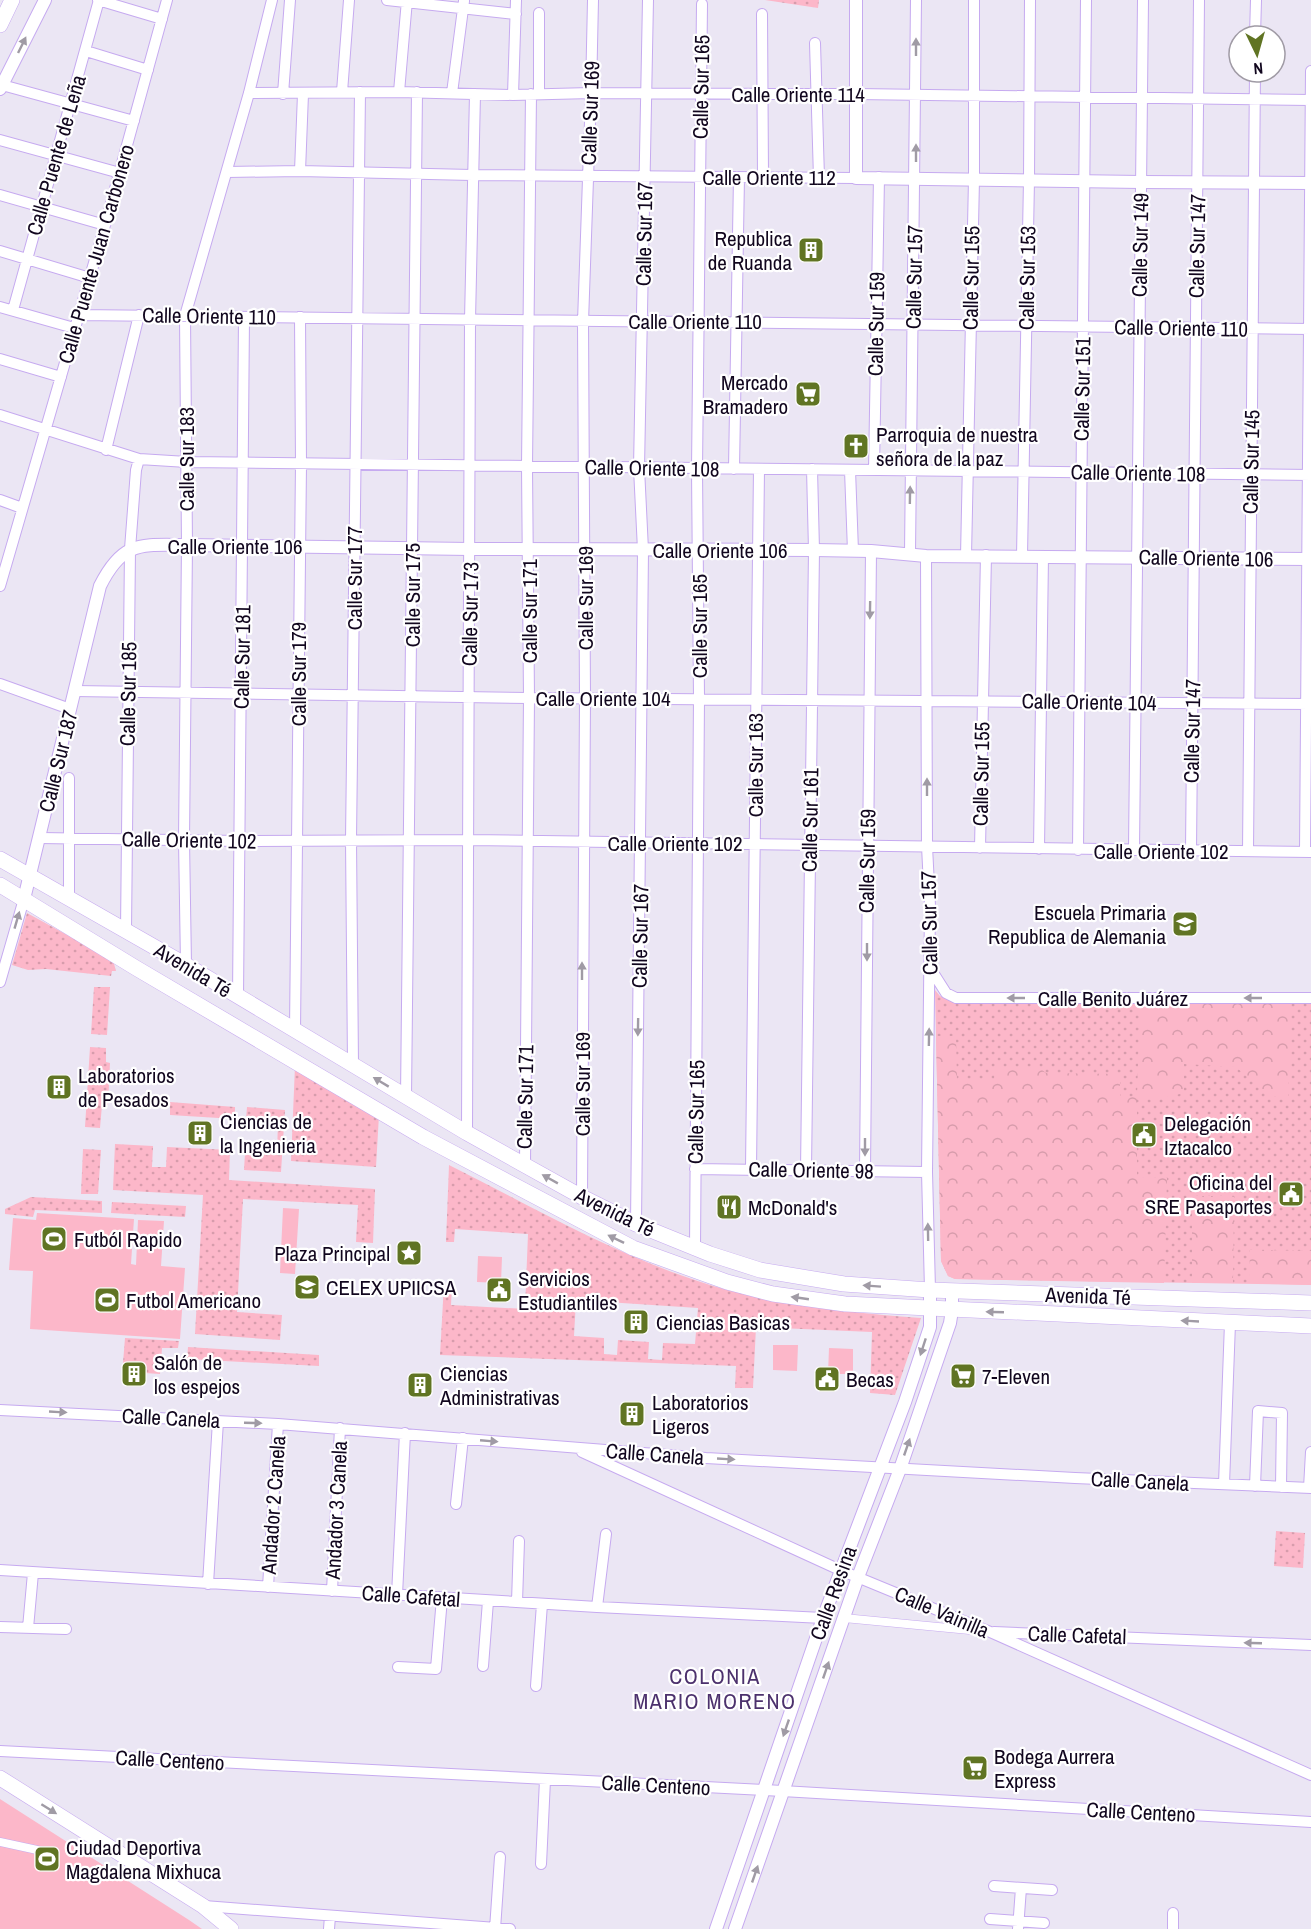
<svg xmlns="http://www.w3.org/2000/svg" width="1311" height="1929" font-family="'Archivo Narrow',sans-serif">
  <style>
    .grass { fill: url(#grass-dots); fill-rule: evenodd }
    .forest { fill: url(#forest-crowns) }
    .garden { fill: #fcb7c9 }
    .lines { fill: none; stroke-linecap: round; stroke-linejoin: round }
    .pedestrian-casing { stroke: #c6aaf0; stroke-width: 9 }
    .minor-casing { stroke: #c6aaf0; stroke-width: 12 }
    .tertiary-casing { stroke: #c6aaf0; stroke-width: 14 }
    .primary-casing { stroke: #c6aaf0; stroke-width: 16 }
    .pedestrian { stroke: #fff; stroke-width: 8 }
    .minor { stroke: #fff; stroke-width: 10 }
    .tertiary { stroke: #fff; stroke-width: 12 }
    .primary { stroke: #fff; stroke-width: 15 }
    .oneway { fill: #a09ba5 }
    .labels { text-anchor: middle; dominant-baseline: central; stroke-width: 4.5; stroke-linejoin: round; paint-order: stroke }
    .street-label { font-size: 21px; fill: #11061e; stroke: #fff }
    .poi-label { font-size: 21px; fill: #11061e; stroke: #fff; text-anchor: start }
    .neighbourhood-label { font-size: 22px; letter-spacing: 1.5px; fill: #4c316d; stroke: #fff }
  </style>
  <defs>
    <pattern id="grass-dots" width="8" height="8" patternUnits="userSpaceOnUse" patternTransform="scale(1.5)"><rect width="8" height="8" fill="#fcb7c9"/><path d="M2 2h.1M6 6h.1" fill="none" stroke="#d79cac" stroke-width="1.8" stroke-linecap="round"/></pattern>
    <pattern id="forest-crowns" width="20" height="18" patternUnits="userSpaceOnUse" patternTransform="scale(1.5)"><rect width="20" height="18" fill="#fcb7c9"/><path d="M2 6a3 3 0 1 1 6 0M12 15a3 3 0 1 1 6 0" fill="none" stroke="#d79cac"/></pattern>
  </defs>
  <rect width="100%" height="100%" fill="#ebe6f4"/>
  <path class="grass" d="M765,0H819L818,8Z
    M27,913L113,960L116,971H112L111,976L46,969L28,970L12,965Z
    M94,987H110L107,1035L91,1034Z
    M935,990L940,996L956,1002L1311,1004V1285L955,1279L948,1276L941,1261Z
    M90,1047L106,1048V1062L110,1063L108,1105H102L100,1128L85,1127Z
    M295,1066L379,1115L376,1167L291,1161Z
    M170,1102L235,1107V1119L170,1115Z
    M247,1107L285,1110L281,1172L244,1170L245,1153L277,1154L278,1121L246,1119Z
    M115,1144L153,1146L152,1167H166L167,1147L230,1150L229,1180L375,1189L373,1243L356,1242L358,1205L243,1199L237,1312L282,1315L280,1340L195,1334L203,1195L113,1190Z
    M83,1149L101,1150L98,1194H81Z
    M449,1165C539,1210 630,1264 728,1290C793,1307 855,1313 921,1318L895,1395L870,1393L872,1332L756,1327L753,1388H735L736,1366L440,1355L444,1284H452L451,1305L525,1309L528,1234L455,1229L454,1242H446ZM576,1300L698,1308L695,1344L663,1343L662,1360L648,1359L649,1342L618,1340L617,1355L604,1354V1338L574,1336Z
    M31,1197L102,1201V1213L35,1210L33,1217L5,1214V1209Z
    M112,1202L186,1206L185,1217L111,1213Z
    M125,1338L179,1341L178,1348H162L160,1374L145,1373V1364L123,1363Z
    M188,1347L319,1355V1366L187,1359Z
    M1276,1531L1305,1533L1303,1568L1274,1566Z"/>
  <path class="forest" d="M1140,1003L1291,1004L1288,1097L1269,1096L1236,1067L1184,1064V1093L1167,1097H1137V1177L1167,1178L1164,1283L955,1279L948,1276L941,1261L936,1036H956L957,1081L994,1080L995,1068L997,1067H1038L1046,1073L1120,1074V1096L1137,1097Z
    M1192,1196H1234L1233,1283H1192Z
    M1250,1250L1311,1251V1285L1249,1283Z"/>
  <path class="garden" d="M283,1208L299,1209L295,1274L280,1273Z
    M37,1213L134,1219L131,1264L136,1265L138,1220L164,1221L161,1266L185,1268L180,1339L30,1329L33,1271L9,1270L13,1218L36,1220Z
    M478,1256L502,1257L501,1283L477,1282Z
    M773,1345H798L797,1371L773,1370Z
    M829,1348L853,1349V1374H828Z
    M0,1799L189,1920L202,1929H0Z"/>
  <g class="lines">
    <g class="pedestrian-casing">
      <path id="pedestrian" d="M844,1618L980,1631
        M0,1842L51,1853"/>
    </g>
    <g class="minor-casing">
      <path id="minor" d="M98,0L162,19
        M387,0L516,14
        M539,13V94
        M762,14L763,177
        M1255,36L1256,0
        M815,43L819,178
        M86,51L148,70
        M2,85L134,121
        M342,92L349,0
        M399,92L407,0
        M249,93L399,92L513,95L591,93L857,94L1311,100
        M452,93L464,1
        M283,94L290,0
        M513,95L516,0
        M0,140L120,173
        M300,171L303,94
        M227,172L300,171L472,175L856,178
        M0,195L105,225
        M0,251L90,278
        M0,307L74,328
        M13,310L99,0
        M78,315L1311,329
        M0,359L61,377
        M0,415L139,459L187,462L1311,475
        M106,450L139,315
        M734,469L739,177
        M850,470L853,551
        M874,470L879,177
        M0,500L22,508
        M910,553L916,0
        M926,556L927,846L930,906L927,1172L930,1290
        M966,556L974,179V0
        M1022,556L1029,180L1030,0
        M0,586L105,225L167,0
        M0,684L70,709
        M75,691L529,698L1311,704
        M69,778V898
        M40,838L240,841L468,840L1311,852
        M980,848L986,555
        M1039,849L1043,556
        M1078,850L1086,0
        M1134,850L1143,0
        M1191,851L1199,0
        M1248,851L1255,72
        M1305,852L1311,71
        M126,930L130,549L136,470L139,459
        M186,965L184,840L187,545L185,316L249,93L272,0
        M932,971L946,993L956,998H1311
        M0,982L24,899
        M238,997L244,317
        M295,1031L301,464L300,317
        M353,1065L351,840L360,92
        M406,1097L417,92
        M467,1133L470,320L475,94
        M525,1165L529,698L527,466L531,94
        M695,1169L927,1172
        M751,1169L759,469
        M806,1170L814,550L812,469
        M865,1171L871,551
        M582,1197L585,698L583,322L591,93L593,0
        M636,1224L643,550L639,468L648,0
        M695,1249L699,698L697,469L702,4
        M0,1410L278,1424L706,1458L1075,1478L1311,1488
        M582,1452L840,1570L988,1631L1311,1775
        M1224,1484L1230,1323
        M1255,1486L1258,1411L1282,1413L1281,1487
        M1309,1488L1311,1452
        M456,1504L463,1438
        M0,1570L597,1607L823,1618
        M208,1584L218,1421
        M268,1587L278,1424
        M332,1591L340,1428
        M397,1595L405,1433
        M517,1602L519,1541
        M597,1607L606,1534
        M0,1627L66,1629
        M28,1628L33,1573
        M994,1632L1311,1645
        M483,1666L488,1601
        M398,1667L436,1669L442,1598
        M536,1686L542,1604
        M0,1751L765,1790L1311,1822
        M541,1864L545,1780
        M994,1886L1052,1890
        M204,1906L510,1929
        M990,1919L1044,1923
        M329,1929L330,1916
        M495,1929L500,1857
        M1018,1929L1021,1888
        M1173,1929V1913"/>
    </g>
    <g class="tertiary-casing">
      <path id="tertiary" d="M856,0V178L1141,182L1311,183
        M0,89L45,0
        M24,899L100,586C123,540 141,545 187,545L470,549L814,550L871,551L926,556L1311,559
        M716,1929L823,1618L905,1402L930,1327V1290
        M735,1929L858,1577L900,1469L950,1323L952,1310V1291"/>
    </g>
    <g class="primary-casing">
      <path id="primary" d="M0,25L12,0
        M0,859L186,965L467,1133L582,1197L636,1224L710,1254L760,1270L844,1284L930,1290L1311,1303
        M0,885L136,968L423,1137L633,1248L727,1282L773,1294L845,1304L1311,1326
        M0,1778L203,1906L231,1929"/>
    </g>
    <use href="#pedestrian" class="pedestrian"/>
    <use href="#minor" class="minor"/>
    <use href="#tertiary" class="tertiary"/>
    <use href="#primary" class="primary"/>
  </g>
  <defs><path id="oneway-solid" d="M-6-.8H1V-3.2L6.5 0L1 3.2V.8H-6Z" transform="scale(1.5)"/></defs>
  <g class="oneway">
    <use href="#oneway-solid" transform="translate(22 45) rotate(-64)"/>
    <use href="#oneway-solid" transform="translate(916 47) rotate(-90)"/>
    <use href="#oneway-solid" transform="translate(916 153) rotate(-90)"/>
    <use href="#oneway-solid" transform="translate(910 495) rotate(-89)"/>
    <use href="#oneway-solid" transform="translate(870 610) rotate(91)"/>
    <use href="#oneway-solid" transform="translate(927 787) rotate(-90)"/>
    <use href="#oneway-solid" transform="translate(17 920) rotate(-74)"/>
    <use href="#oneway-solid" transform="translate(867 952) rotate(90)"/>
    <use href="#oneway-solid" transform="translate(582 971) rotate(-90)"/>
    <use href="#oneway-solid" transform="translate(1016 998) rotate(180)"/>
    <use href="#oneway-solid" transform="translate(1253 998) rotate(-180)"/>
    <use href="#oneway-solid" transform="translate(638 1027) rotate(91)"/>
    <use href="#oneway-solid" transform="translate(929 1037) rotate(-89)"/>
    <use href="#oneway-solid" transform="translate(381 1082) rotate(-149)"/>
    <use href="#oneway-solid" transform="translate(865 1147) rotate(90)"/>
    <use href="#oneway-solid" transform="translate(550 1179) rotate(-151)"/>
    <use href="#oneway-solid" transform="translate(928 1232) rotate(-91)"/>
    <use href="#oneway-solid" transform="translate(616 1239) rotate(-154)"/>
    <use href="#oneway-solid" transform="translate(872 1286) rotate(-176)"/>
    <use href="#oneway-solid" transform="translate(800 1298) rotate(-172)"/>
    <use href="#oneway-solid" transform="translate(995 1312) rotate(-178)"/>
    <use href="#oneway-solid" transform="translate(1190 1321) rotate(-177)"/>
    <use href="#oneway-solid" transform="translate(923 1347) rotate(108)"/>
    <use href="#oneway-solid" transform="translate(58 1412) rotate(3)"/>
    <use href="#oneway-solid" transform="translate(253 1423) rotate(2)"/>
    <use href="#oneway-solid" transform="translate(489 1441) rotate(5)"/>
    <use href="#oneway-solid" transform="translate(907 1447) rotate(-71)"/>
    <use href="#oneway-solid" transform="translate(726 1459) rotate(3)"/>
    <use href="#oneway-solid" transform="translate(1253 1643) rotate(-178)"/>
    <use href="#oneway-solid" transform="translate(826 1670) rotate(-71)"/>
    <use href="#oneway-solid" transform="translate(786 1728) rotate(109)"/>
    <use href="#oneway-solid" transform="translate(49 1809) rotate(32)"/>
    <use href="#oneway-solid" transform="translate(755 1874) rotate(-71)"/>
  </g>
  <defs>
    <g id="building-square" transform="scale(1.35)"><rect x="-9" y="-9" width="18" height="18" rx="4" fill="#607423" stroke="#fff"/><path d="M-4-6H4V6H1V3H-1V6H-4ZM-2.5-4.3h1.7v1.8h-1.7ZM.8-4.3h1.7v1.8H.8ZM-2.5-1h1.7V.8h-1.7ZM.8-1h1.7V.8H.8Z" fill="#fff"/></g>
    <g id="supermarket-square" transform="scale(1.35)"><rect x="-9" y="-9" width="18" height="18" rx="4" fill="#607423" stroke="#fff"/><path d="M-6-5.5h2.5l.6 2H6L4.5 2H-2.5L-4.4-4H-6ZM-1.5 3.2a1.3 1.3 0 1 0 .1 0ZM3 3.2a1.3 1.3 0 1 0 .1 0Z" fill="#fff"/></g>
    <g id="church-square" transform="scale(1.35)"><rect x="-9" y="-9" width="18" height="18" rx="4" fill="#607423" stroke="#fff"/><path d="M-1.2-6h2.4v3.5h3.3v2.4h-3.3V6h-2.4V-.1h-3.3v-2.4h3.3Z" fill="#fff"/></g>
    <g id="school-square" transform="scale(1.35)"><rect x="-9" y="-9" width="18" height="18" rx="4" fill="#607423" stroke="#fff"/><path d="M0-5L7-2L0 1L-7-2ZM-4 1L0 2.5L4 1V4Q0 6-4 4Z" fill="#fff"/></g>
    <g id="civic-square" transform="scale(1.35)"><rect x="-9" y="-9" width="18" height="18" rx="4" fill="#607423" stroke="#fff"/><path d="M-.6-6.5H3V-4.5H.6V-3L4-1V1h2V6H-6V1h2V-1L-.6-3ZM-1.2 2.5V6h2.4V2.5Z" fill="#fff"/></g>
    <g id="restaurant-square" transform="scale(1.35)"><rect x="-9" y="-9" width="18" height="18" rx="4" fill="#607423" stroke="#fff"/><path d="M-5-6h1v4h1v-4h1v4h1v-4h1v5L-1.5 .5V6h-2V.5L-5-1ZM5-6V6H3V1.5H1.5Q1.5-4 5-6Z" fill="#fff"/></g>
    <g id="stadium-square" transform="scale(1.35)"><rect x="-9" y="-9" width="18" height="18" rx="4" fill="#607423" stroke="#fff"/><path d="M0-5a6.5 5 0 1 0 0 10a6.5 5 0 1 0 0-10ZM-3.5-1.8h7v3.6h-7Z" fill="#fff"/></g>
    <g id="sight-square" transform="scale(1.35)"><rect x="-9" y="-9" width="18" height="18" rx="4" fill="#607423" stroke="#fff"/><path d="M0-6L1.8-2.2L6-1.7L2.9 1.2L3.7 5.4L0 3.3L-3.7 5.4L-2.9 1.2L-6-1.7L-1.8-2.2Z" fill="#fff"/></g>
    <g id="university-square" transform="scale(1.35)"><rect x="-9" y="-9" width="18" height="18" rx="4" fill="#607423" stroke="#fff"/><path d="M0-5L7-2L0 1L-7-2ZM-4 1L0 2.5L4 1V4Q0 6-4 4Z" fill="#fff"/></g>
  </defs>
  <g fill-rule="evenodd">
    <use href="#building-square" x="811" y="250"/>
    <use href="#supermarket-square" x="808" y="394"/>
    <use href="#church-square" x="856" y="446"/>
    <use href="#school-square" x="1185" y="924"/>
    <use href="#building-square" x="59" y="1087"/>
    <use href="#building-square" x="200" y="1133"/>
    <use href="#civic-square" x="1144" y="1135"/>
    <use href="#civic-square" x="1291" y="1194"/>
    <use href="#restaurant-square" x="729" y="1207"/>
    <use href="#stadium-square" x="54" y="1239"/>
    <use href="#sight-square" x="409" y="1253"/>
    <use href="#university-square" x="307" y="1287"/>
    <use href="#civic-square" x="499" y="1290"/>
    <use href="#stadium-square" x="107" y="1300"/>
    <use href="#building-square" x="636" y="1322"/>
    <use href="#building-square" x="134" y="1374"/>
    <use href="#supermarket-square" x="963" y="1376"/>
    <use href="#civic-square" x="827" y="1379"/>
    <use href="#building-square" x="420" y="1385"/>
    <use href="#building-square" x="632" y="1414"/>
    <use href="#supermarket-square" x="975" y="1768"/>
    <use href="#stadium-square" x="47" y="1859"/>
  </g>
  <g class="labels">
    <g class="street-label">
      <text transform="translate(701 87) rotate(-89)">Calle Sur 165</text>
      <text x="798" y="94">Calle Oriente 114</text>
      <text transform="translate(590 113) rotate(-88)">Calle Sur 169</text>
      <text transform="translate(56 155) rotate(-74)">Calle Puente de Leña</text>
      <text x="769" y="177">Calle Oriente 112</text>
      <text transform="translate(644 234) rotate(-89)">Calle Sur 167</text>
      <text transform="translate(1140 245) rotate(-89)">Calle Sur 149</text>
      <text transform="translate(1197 246) rotate(-89)">Calle Sur 147</text>
      <text transform="translate(96 254) rotate(-74)">Calle Puente Juan Carbonero</text>
      <text transform="translate(914 277) rotate(-89)">Calle Sur 157</text>
      <text transform="translate(971 278) rotate(-89)">Calle Sur 155</text>
      <text transform="translate(1027 278) rotate(-89)">Calle Sur 153</text>
      <text transform="translate(209 316) rotate(1)">Calle Oriente 110</text>
      <text x="695" y="321">Calle Oriente 110</text>
      <text transform="translate(876 324) rotate(-89)">Calle Sur 159</text>
      <text transform="translate(1181 328) rotate(1)">Calle Oriente 110</text>
      <text transform="translate(1082 389) rotate(-89)">Calle Sur 151</text>
      <text transform="translate(186 459) rotate(-90)">Calle Sur 183</text>
      <text transform="translate(1251 462) rotate(-89)">Calle Sur 145</text>
      <text transform="translate(652 468) rotate(1)">Calle Oriente 108</text>
      <text transform="translate(1138 473) rotate(1)">Calle Oriente 108</text>
      <text x="235" y="546">Calle Oriente 106</text>
      <text x="720" y="550">Calle Oriente 106</text>
      <text transform="translate(1206 558) rotate(1)">Calle Oriente 106</text>
      <text transform="translate(354 578) rotate(-90)">Calle Sur 177</text>
      <text transform="translate(412 595) rotate(-90)">Calle Sur 175</text>
      <text transform="translate(585 598) rotate(-90)">Calle Sur 169</text>
      <text transform="translate(529 611) rotate(-90)">Calle Sur 171</text>
      <text transform="translate(470 614) rotate(-89)">Calle Sur 173</text>
      <text transform="translate(699 626) rotate(-90)">Calle Sur 165</text>
      <text transform="translate(242 657) rotate(-89)">Calle Sur 181</text>
      <text transform="translate(298 674) rotate(-90)">Calle Sur 179</text>
      <text transform="translate(128 694) rotate(-89)">Calle Sur 185</text>
      <text x="603" y="698">Calle Oriente 104</text>
      <text transform="translate(1089 702) rotate(1)">Calle Oriente 104</text>
      <text transform="translate(1192 731) rotate(-89)">Calle Sur 147</text>
      <text transform="translate(58 761) rotate(-76)">Calle Sur 187</text>
      <text transform="translate(755 765) rotate(-90)">Calle Sur 163</text>
      <text transform="translate(981 774) rotate(-89)">Calle Sur 155</text>
      <text transform="translate(810 820) rotate(-89)">Calle Sur 161</text>
      <text transform="translate(189 840) rotate(1)">Calle Oriente 102</text>
      <text x="675" y="843">Calle Oriente 102</text>
      <text x="1161" y="851">Calle Oriente 102</text>
      <text transform="translate(867 861) rotate(-89)">Calle Sur 159</text>
      <text transform="translate(929 923) rotate(-91)">Calle Sur 157</text>
      <text transform="translate(640 936) rotate(-89)">Calle Sur 167</text>
      <text transform="translate(193 970) rotate(31)">Avenida Té</text>
      <text x="1113" y="998">Calle Benito Juárez</text>
      <text transform="translate(582 1084) rotate(-90)">Calle Sur 169</text>
      <text transform="translate(525 1097) rotate(-89)">Calle Sur 171</text>
      <text transform="translate(696 1112) rotate(-89)">Calle Sur 165</text>
      <text transform="translate(811 1170) rotate(1)">Calle Oriente 98</text>
      <text transform="translate(615 1212) rotate(26)">Avenida Té</text>
      <text transform="translate(1088 1296) rotate(2)">Avenida Té</text>
      <text transform="translate(171 1418) rotate(3)">Calle Canela</text>
      <text transform="translate(655 1454) rotate(4)">Calle Canela</text>
      <text transform="translate(1140 1481) rotate(3)">Calle Canela</text>
      <text transform="translate(273 1505) rotate(-86)">Andador 2 Canela</text>
      <text transform="translate(336 1510) rotate(-87)">Andador 3 Canela</text>
      <text transform="translate(833 1593) rotate(-70)">Calle Resina</text>
      <text transform="translate(411 1596) rotate(4)">Calle Cafetal</text>
      <text transform="translate(942 1612) rotate(23)">Calle Vainilla</text>
      <text transform="translate(1077 1635) rotate(2)">Calle Cafetal</text>
      <text transform="translate(170 1760) rotate(3)">Calle Centeno</text>
      <text transform="translate(656 1785) rotate(3)">Calle Centeno</text>
      <text transform="translate(1141 1812) rotate(3)">Calle Centeno</text>
    </g>
    <g class="poi-label">
      <text x="792" y="238" text-anchor="end">Republica<tspan x="792" dy="24">de Ruanda</tspan></text>
      <text x="788" y="382" text-anchor="end">Mercado<tspan x="788" dy="24">Bramadero</tspan></text>
      <text x="876" y="434">Parroquia de nuestra<tspan x="876" dy="24">señora de la paz</tspan></text>
      <text x="1166" y="912" text-anchor="end">Escuela Primaria<tspan x="1166" dy="24">Republica de Alemania</tspan></text>
      <text x="78" y="1075">Laboratorios<tspan x="78" dy="24">de Pesados</tspan></text>
      <text x="220" y="1121">Ciencias de<tspan x="220" dy="24">la Ingenieria</tspan></text>
      <text x="1164" y="1123">Delegación<tspan x="1164" dy="24">Iztacalco</tspan></text>
      <text x="1272" y="1182" text-anchor="end">Oficina del<tspan x="1272" dy="24">SRE Pasaportes</tspan></text>
      <text x="748" y="1207">McDonald's</text>
      <text x="74" y="1239">Futból Rapido</text>
      <text x="390" y="1253" text-anchor="end">Plaza Principal</text>
      <text x="518" y="1278">Servicios<tspan x="518" dy="24">Estudiantiles</tspan></text>
      <text x="326" y="1287">CELEX UPIICSA</text>
      <text x="126" y="1300">Futbol Americano</text>
      <text x="656" y="1322">Ciencias Basicas</text>
      <text x="154" y="1362">Salón de<tspan x="154" dy="24">los espejos</tspan></text>
      <text x="440" y="1373">Ciencias<tspan x="440" dy="24">Administrativas</tspan></text>
      <text x="982" y="1376">7-Eleven</text>
      <text x="846" y="1379">Becas</text>
      <text x="652" y="1402">Laboratorios<tspan x="652" dy="24">Ligeros</tspan></text>
      <text x="994" y="1756">Bodega Aurrera<tspan x="994" dy="24">Express</tspan></text>
      <text x="66" y="1847">Ciudad Deportiva<tspan x="66" dy="24">Magdalena Mixhuca</tspan></text>
    </g>
    <g class="neighbourhood-label">
      <text x="715" y="1676">COLONIA<tspan x="715" dy="25">MARIO MORENO</tspan></text>
    </g>
  </g>
  <g transform="translate(1257 54) rotate(175)"><circle r="28" fill="#ffffff" stroke="#a09ba5" stroke-width="1.5"/>
  <path d="M0-4.5L10 22L0 15L-10 22Z" fill="#607423"/>
  <text y="-9" font-size="16" font-weight="bold" text-anchor="middle" fill="#11061e">N</text>
  </g>
</svg>
